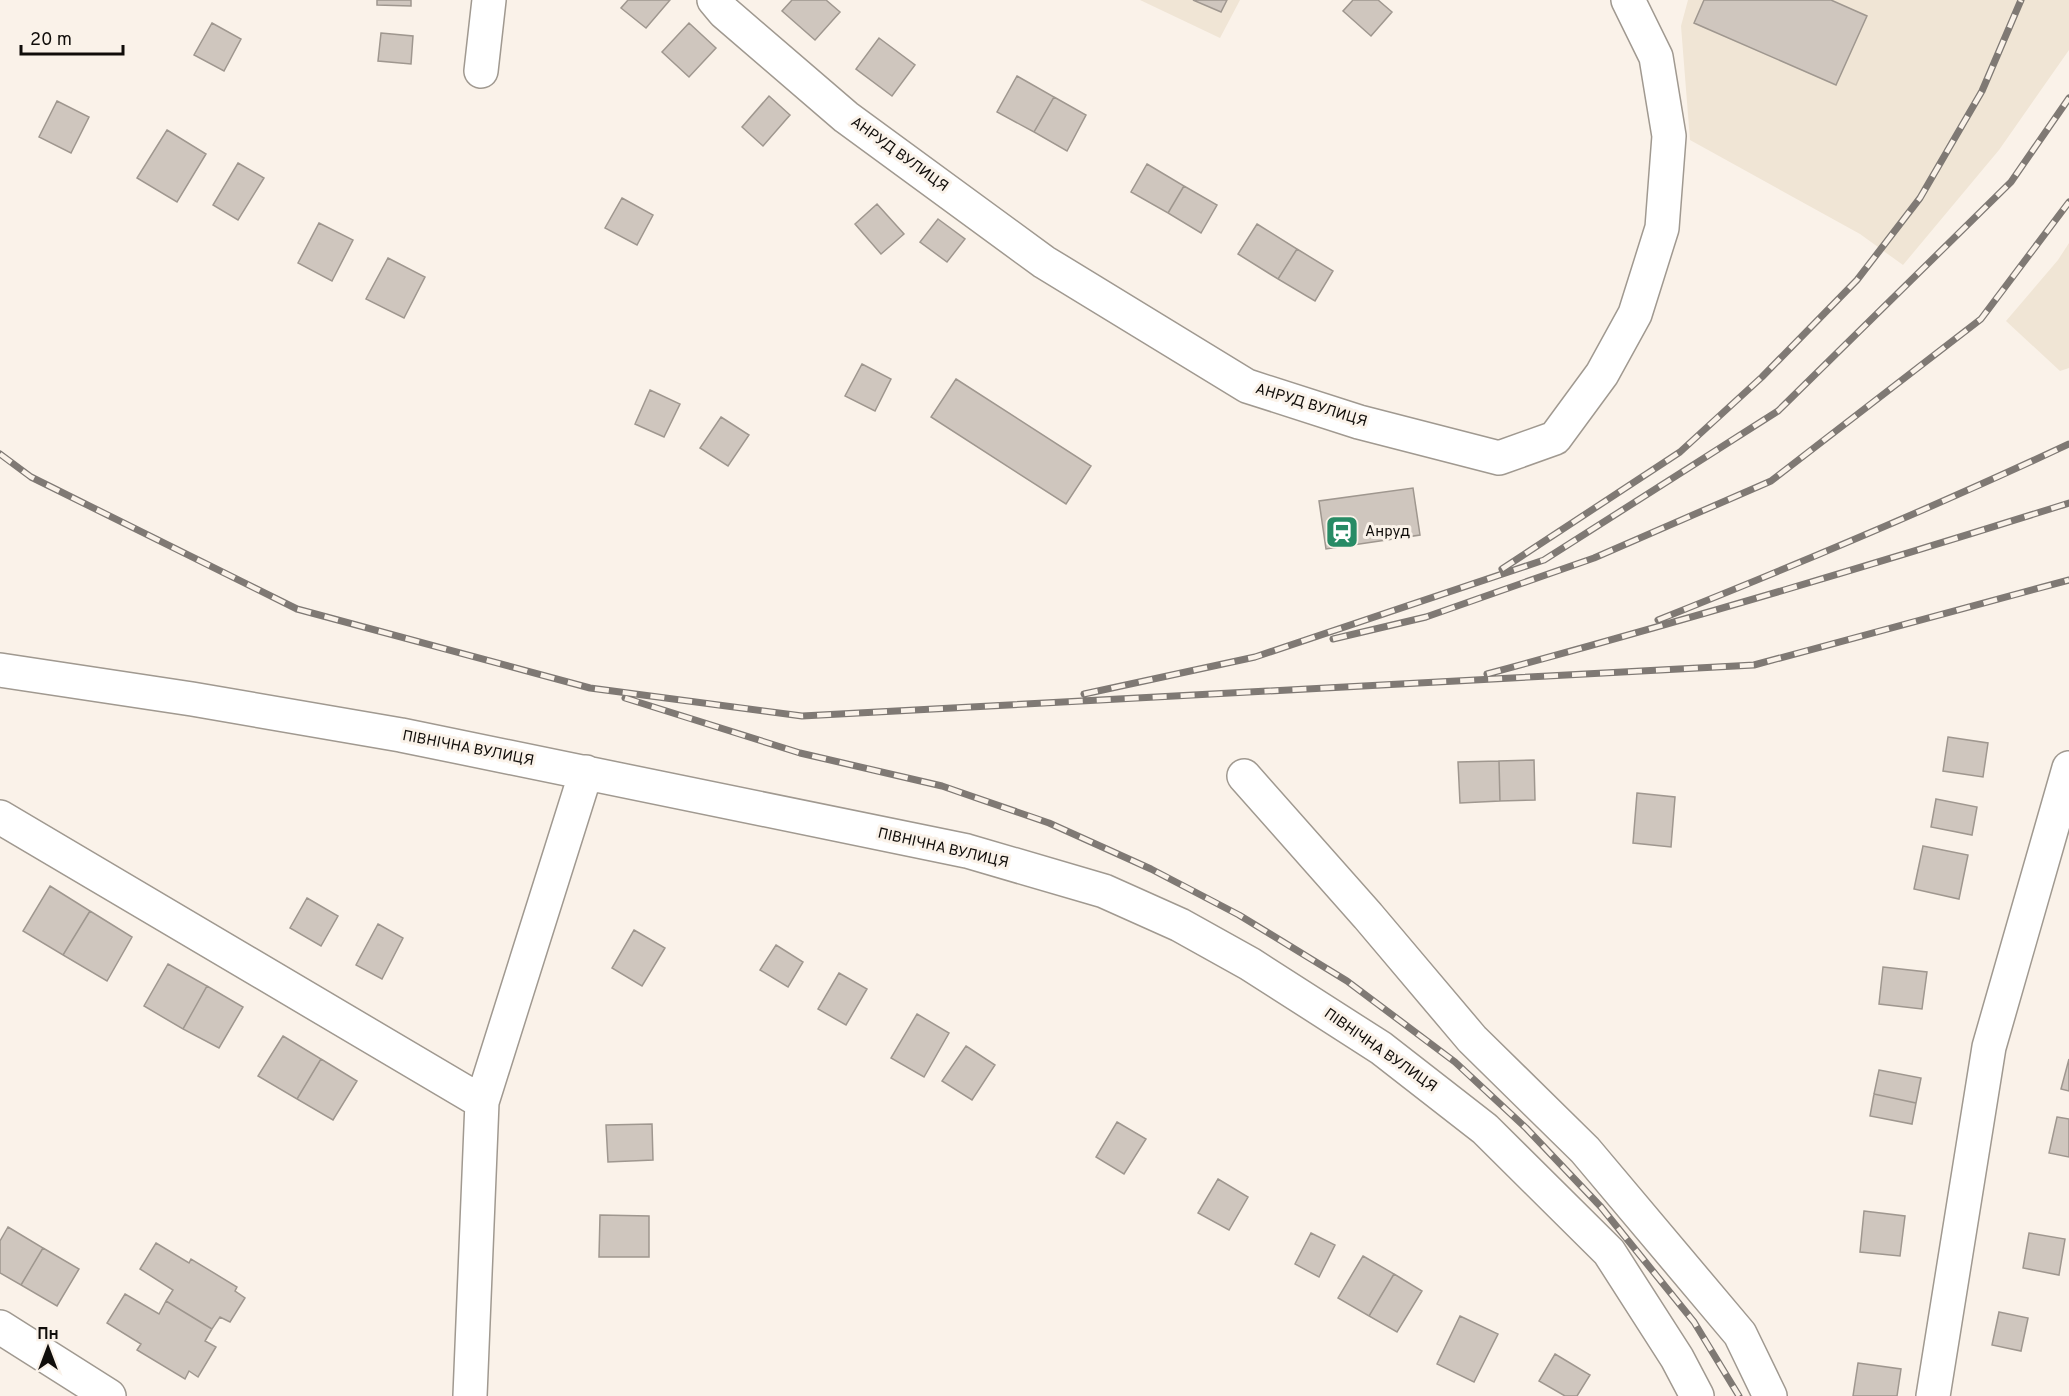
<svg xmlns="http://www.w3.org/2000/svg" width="2069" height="1396" font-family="Overpass,sans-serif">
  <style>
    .built { fill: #f0e5d5 }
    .building { fill: #cfc6be; stroke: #9f978f; stroke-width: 1.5 }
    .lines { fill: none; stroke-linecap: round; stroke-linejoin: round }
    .minor-casing { stroke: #a09990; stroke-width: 36 }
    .minor { stroke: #fff; stroke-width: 33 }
    .rail-casing { stroke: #7f7974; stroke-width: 7 }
    .rail { stroke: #faf2e9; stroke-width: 4.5; stroke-dasharray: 14; stroke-linecap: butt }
    .labels { text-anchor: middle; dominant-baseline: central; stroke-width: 6; stroke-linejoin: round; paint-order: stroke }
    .street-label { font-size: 15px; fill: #100d0a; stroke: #faf2e9 }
    .poi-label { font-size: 15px; fill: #100d0a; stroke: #faf2e9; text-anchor: start }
  </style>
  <rect width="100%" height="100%" fill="#faf2e9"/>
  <path class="built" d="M1140,0H1240L1220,38Z
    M1688,0H2069V50L1999,150L1903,265L1860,234L1690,140L1681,26Z
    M2069,243V368L2060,371L2006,321L2058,260Z"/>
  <path class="building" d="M377,0H411V6L377,5Z
    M628,0H670L646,28L621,8Z
    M792,0H826L840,12L815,40L782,11Z
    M1193,0H1227L1221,12Z
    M1353,0H1378L1392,12L1371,36L1343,11Z
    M1704,0H1831L1867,16L1836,85L1694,23Z
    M212,23L241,39L224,71L194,55Z
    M689,23L716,48L689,77L662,52Z
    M381,33L413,36L411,64L378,61Z
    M879,38L915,65L892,96L856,69Z
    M1017,76L1054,97L1034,132L997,112Z
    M769,96L790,115L763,146L742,127Z
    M1054,97L1086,115L1067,151L1034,132Z
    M57,101L89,117L71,153L39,137Z
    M167,130L206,154L177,202L137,178Z
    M238,163L264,178L238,220L213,205Z
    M1147,164L1184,186L1168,213L1131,192Z
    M1184,186L1217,205L1201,233L1168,213Z
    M622,198L653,215L637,245L605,228Z
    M877,204L904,234L881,254L855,224Z
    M938,219L965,239L947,262L920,242Z
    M319,223L353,240L332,281L298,263Z
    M1257,224L1297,249L1278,279L1238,254Z
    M1297,249L1333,271L1315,301L1278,279Z
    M388,258L425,277L404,318L366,299Z
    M862,364L891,379L875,411L845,396Z
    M956,379L1091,466L1066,504L931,417Z
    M650,390L680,404L664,437L635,424Z
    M721,417L749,435L728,466L700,448Z
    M1413,488L1420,535L1326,549L1319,501Z
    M1948,737L1988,743L1983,777L1943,771Z
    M1534,760L1535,800L1500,801L1499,761Z
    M1499,761L1500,801L1460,803L1458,762Z
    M1637,793L1675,797L1671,847L1633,843Z
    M1936,799L1977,807L1972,835L1931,827Z
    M1923,846L1968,855L1959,899L1914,889Z
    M50,886L90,911L63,955L23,931Z
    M307,898L338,916L321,946L290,928Z
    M90,911L132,937L107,981L63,955Z
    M378,924L403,938L382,979L356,965Z
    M634,930L665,948L642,986L612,968Z
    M776,945L803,962L788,987L760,970Z
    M168,964L207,986L183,1029L144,1006Z
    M1883,967L1927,972L1922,1009L1879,1004Z
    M839,973L867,989L846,1025L818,1009Z
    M207,986L243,1007L219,1048L183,1029Z
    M917,1014L949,1033L924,1077L891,1058Z
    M283,1036L321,1059L297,1099L258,1076Z
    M966,1046L995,1065L972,1100L942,1081Z
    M321,1059L357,1081L333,1120L297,1099Z
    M2069,1059V1091L2061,1089Z
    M1879,1070L1921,1078L1916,1103L1874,1094Z
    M1874,1094L1916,1103L1912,1124L1870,1116Z
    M2057,1117L2069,1119V1157L2049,1153Z
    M1117,1122L1146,1139L1124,1174L1096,1157Z
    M652,1124L653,1160L608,1162L606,1125Z
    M1218,1179L1248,1197L1229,1230L1198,1213Z
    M1864,1211L1905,1216L1900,1256L1860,1252Z
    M600,1215L649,1216V1257H599Z
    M8,1227L43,1248L21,1285L0,1273V1241Z
    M1311,1233L1335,1245L1319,1277L1295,1264Z
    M2029,1233L2065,1239L2059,1275L2023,1268Z
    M156,1243L189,1263L191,1259L237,1287L235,1291L245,1298L230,1322L220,1317L212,1329L166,1301L173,1290L140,1269Z
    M43,1248L79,1269L57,1306L21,1285Z
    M1363,1256L1394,1274L1369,1316L1338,1298Z
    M1394,1274L1422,1291L1397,1332L1369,1316Z
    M125,1294L159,1314L166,1301L212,1329L205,1341L216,1347L198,1377L189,1371L185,1379L137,1350L141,1344L107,1323Z
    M1999,1312L2028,1318L2021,1351L1992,1345Z
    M1460,1316L1498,1334L1474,1382L1437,1364Z
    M1555,1354L1590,1375L1577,1396H1565L1539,1381Z
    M1858,1363L1901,1369L1897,1396H1853Z"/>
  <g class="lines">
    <g class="minor-casing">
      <path id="minor" d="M714,0L724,12L846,117L1044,262L1247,386L1359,422L1499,458L1555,438L1602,374L1635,314L1662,228L1669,136L1656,57L1628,0
        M481,71L489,0
        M0,670L192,699L401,735L967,851L1104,891L1180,925L1250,964L1381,1048L1485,1129L1609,1252L1677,1358L1697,1396
        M1244,776L1368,916L1472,1039L1585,1150L1740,1334L1770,1396
        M0,817L482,1102
        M0,1327L109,1396
        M470,1396L482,1102L586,772
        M1933,1396L1989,1047L2069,768"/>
    </g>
    <use href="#minor" class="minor"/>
    <g class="rail-casing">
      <path id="rail" d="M0,454L31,477L297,609L590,688L802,716L1754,665L2069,580
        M1502,569L1680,452L1762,377L1857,280L1920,198L1982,91L2021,0
        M1658,620C1796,565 1934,507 2069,444
        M1333,639L1426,617L1594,558L1771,481L1981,319L2069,202
        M1487,674C1683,621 1876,564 2069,503
        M1084,694L1255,657L1544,560L1778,411L2011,182L2069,98
        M625,698L800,753L942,786L1049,823L1151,869L1239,915L1347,981L1455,1062L1526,1128L1601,1207L1694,1322L1739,1396"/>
    </g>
    <use href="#rail" class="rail"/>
  </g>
  <defs>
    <g id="station-square" transform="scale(1.725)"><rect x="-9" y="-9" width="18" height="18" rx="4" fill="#278b65" stroke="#faf2e9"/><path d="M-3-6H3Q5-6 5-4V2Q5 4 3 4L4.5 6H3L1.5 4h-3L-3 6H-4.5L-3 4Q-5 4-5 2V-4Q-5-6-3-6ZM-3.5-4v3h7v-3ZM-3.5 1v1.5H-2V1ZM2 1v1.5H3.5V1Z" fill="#fff"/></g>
  </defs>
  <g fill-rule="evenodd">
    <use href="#station-square" x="1342" y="532"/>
  </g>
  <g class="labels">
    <g class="street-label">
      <text transform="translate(899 155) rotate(36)">АНРУД ВУЛИЦЯ</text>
      <text transform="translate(1311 406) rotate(17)">АНРУД ВУЛИЦЯ</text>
      <text transform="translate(468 749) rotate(11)">ПІВНІЧНА ВУЛИЦЯ</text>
      <text transform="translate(943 849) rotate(13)">ПІВНІЧНА ВУЛИЦЯ</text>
      <text transform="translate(1380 1051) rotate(35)">ПІВНІЧНА ВУЛИЦЯ</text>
    </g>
    <g class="poi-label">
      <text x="1365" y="532">Анруд</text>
    </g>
  </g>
  <g transform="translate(48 1348)" stroke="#faf2e9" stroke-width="4.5" paint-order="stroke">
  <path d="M0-4.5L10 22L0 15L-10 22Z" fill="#100d0a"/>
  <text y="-9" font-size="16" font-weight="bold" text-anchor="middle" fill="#100d0a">Пн</text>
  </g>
  <path d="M21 45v9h102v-9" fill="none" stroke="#100d0a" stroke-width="3"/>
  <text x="30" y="45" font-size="18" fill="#100d0a" stroke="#faf2e9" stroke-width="4.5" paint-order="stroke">20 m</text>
</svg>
